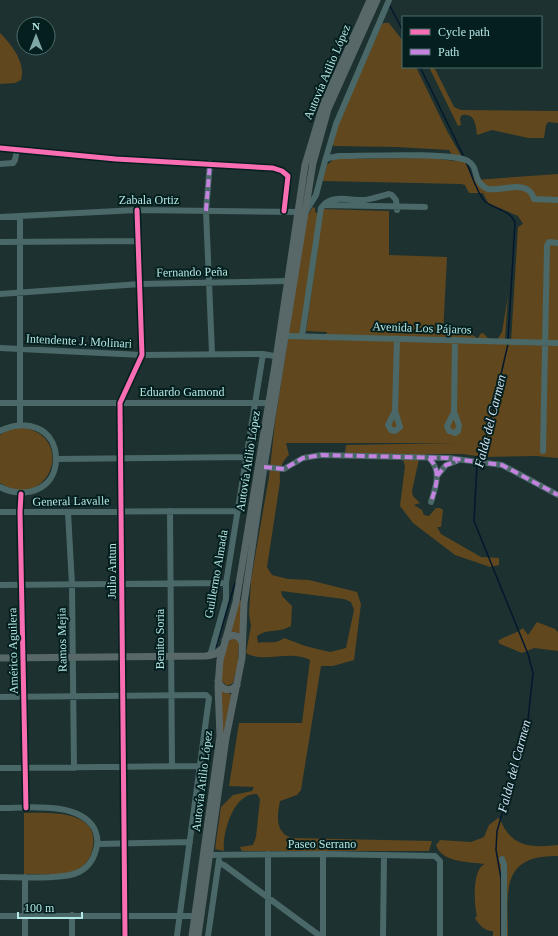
<svg xmlns="http://www.w3.org/2000/svg" width="558" height="936" font-family="Georgia,serif">
  <style>
    .green { fill: #61471d; fill-rule: evenodd }
    .lines { fill: none; stroke-linecap: round; stroke-linejoin: round }
    .stream { stroke: #04182d; stroke-width: 1.5 }
    .minor { stroke: #4a6867; stroke-width: 6 }
    .major { stroke: #586869; stroke-width: 7 }
    .quiet { stroke: #c483df; stroke-width: 4; stroke-dasharray: 8 4; stroke-linecap: butt }
    .cycleway-casing { stroke: #051f1e; stroke-width: 8 }
    .cycleway { stroke: #f96db3; stroke-width: 5 }
    .labels { text-anchor: middle; dominant-baseline: central; stroke-width: 4; stroke-linejoin: round; paint-order: stroke }
    .street-label { font-size: 12px; fill: #b3e7e4; stroke: #051f1e }
    .water-label { font-size: 13px; font-style: italic; fill: #d4e5f9; stroke: #051f1e }
  </style>
  <rect width="100%" height="100%" fill="#1c3130"/>
  <path class="green" d="M384,23H389L403,41V67H416L447,131L475,180L558,174V458L536,456L484,457L462,454H426L419,459L412,491L413,496L420,503L414,505L422,510L424,515L429,516L436,508H440L443,510L441,527H437L441,534L481,557L499,558V565L490,567L455,555L413,523L400,506L405,466L403,460L345,453L346,445L458,443H286L289,455C281,462 279,471 280,482L267,567L272,575L288,579L309,580L357,592L361,604L354,660L333,666H321L301,790L297,795L280,801C277,816 275,832 291,838L432,841L429,851H242L240,847L253,845L256,837L260,799L257,794C234,792 222,832 224,851L215,849L221,807L233,795L252,791L254,787L229,786L239,723H302L310,660C290,649 265,664 246,653L251,626L249,614L251,580L269,477L275,422L307,216L313,207L315,208V212L318,214L301,338L323,339L327,332L306,331L323,209L389,211V255L447,257L443,334C455,335 470,330 478,339L480,334L483,333L489,339L497,340L502,332L508,296L505,339L511,342L518,227L523,224L518,216L488,203L483,193H469L465,185L461,184L322,181L327,165L334,159L430,158L455,161L449,150L396,147L334,146L332,144L336,128L382,24ZM281,591L344,599L351,602L354,610L346,648L330,652L305,646L284,638C276,645 267,641 258,643L257,636C268,628 280,633 291,626L292,606L282,596Z
    M0,33C12,45 26,63 21,80L15,83L0,84Z
    M429,67H434L454,107L461,110L558,111V123L548,122L546,125L544,138H528L492,130L477,135C476,125 475,113 462,115L460,118L461,125L458,126Z
    M18,427C79,432 50,515 0,483V435L8,430Z
    M238,600L242,601L241,636L237,632L230,633Z
    M537,622L555,629L558,632V651L534,648L522,653L500,644L498,641C506,635 514,635 523,628L528,635Z
    M233,637L239,642L238,663L233,683L227,686L222,681C222,667 222,647 233,637Z
    M220,689L232,695L223,741Z
    M24,813C46,813 99,809 93,846C92,855 87,864 79,869C63,877 41,874 24,874Z
    M498,818L500,819C511,847 530,848 558,845V856C499,855 508,893 508,936H493V931C486,932 478,924 475,918L477,916C474,904 472,869 485,864C470,862 442,863 436,845L440,840L471,842L484,837L489,825Z"/>
  <g class="lines">
    <path class="stream" d="M389,4L403,31
      M420,67L464,157
      M466,162C471,172 478,197 486,202C496,210 511,210 515,223L508,340
      M477,460L488,431L508,344
      M477,464L474,521L528,654L533,673L527,729L497,831L496,850L501,878V936
      M216,647L235,583"/>
    <path class="minor" d="M0,148L116,159L273,168L282,171L288,176L284,211
      M325,161L336,124L389,0
      M210,163L206,211L212,353
      M0,164L13,163L15,160L17,149
      M324,205L425,207
      M305,213L316,195L325,161L328,158L339,156C361,156 454,152 468,161C480,168 471,181 488,189C500,191 518,183 528,190C531,192 533,196 534,199L558,200
      M0,217L137,210L299,212
      M0,242L138,241
      M0,294L140,284L288,281
      M286,336L558,343
      M302,336L321,208C332,193 349,201 365,200C373,199 381,196 389,194L392,195L396,200L397,210
      M0,348L142,355L263,354L280,357
      M0,403H269
      M395,411L388,425L391,430L395,431L400,427L395,411L397,339
      M454,412L447,426L449,431L455,433L458,431L459,425L454,412L455,340
      M20,424V217
      M0,431C24,418 56,427 56,459C56,490 24,500 0,487
      M543,451L547,246L549,242L558,243
      M429,458C442,471 436,486 431,502
      M56,459L246,457
      M264,467L284,469L303,458L321,455L448,458L502,465L558,495
      M437,476L446,465L457,461
      M21,494L20,512L26,808
      M170,511L172,767
      M0,512L238,511
      M68,512L72,585L74,768
      M0,585L226,583
      M210,656L226,599V583L263,354
      M0,697L206,695L209,698L177,936
      M0,768L200,766
      M0,808C28,808 78,801 94,828C97,834 98,839 97,845C95,857 89,867 79,872C64,880 18,877 0,877
      M97,844L190,842
      M323,854V936
      M209,855L323,854L435,856L440,861V936
      M502,859L504,865V936
      M219,863L224,865L320,936
      M72,915V936
      M0,916H195
      M25,936V877
      M125,936L120,403L142,355L137,210
      M208,936L219,860
      M268,936V854
      M383,936L384,855"/>
    <path class="major" d="M225,640C231,633 239,634 242,643
      M0,658L206,656L215,654L223,648
      M218,681C222,690 229,693 237,685
      M192,936L220,736L218,686L220,660L236,602L276,359L305,165L323,105L370,0
      M198,936L226,738L242,658L244,603L264,467L313,163L328,109L377,0"/>
    <path class="quiet" d="M206,211L210,163
      M429,458C442,471 436,486 431,502
      M264,467L284,469L303,458L321,455L448,458L502,465L558,495
      M437,476L446,465L457,461"/>
    <g class="cycleway-casing">
      <path id="cycleway" d="M0,148L116,159L273,168L282,171L288,176L284,211
        M21,494L20,512L26,808
        M125,936L120,403L142,355L137,210"/>
    </g>
    <use href="#cycleway" class="cycleway"/>
  </g>
  <g class="labels">
    <g class="street-label">
      <text transform="translate(327 72) rotate(-67)">Autovía Atilio López</text>
      <text x="149" y="200">Zabala Ortiz</text>
      <text transform="translate(192 272) rotate(-1)">Fernando Peña</text>
      <text transform="translate(422 328) rotate(2)">Avenida Los Pájaros</text>
      <text transform="translate(79 341) rotate(3)">Intendente J. Molinari</text>
      <text x="182" y="392">Eduardo Gamond</text>
      <text transform="translate(248 461) rotate(-81)">Autovía Atilio López</text>
      <text transform="translate(71 501) rotate(-1)">General Lavalle</text>
      <text transform="translate(112 571) rotate(-90)">Julio Antun</text>
      <text transform="translate(216 574) rotate(-80)">Guillermo Almada</text>
      <text transform="translate(160 639) rotate(-90)">Benito Soria</text>
      <text transform="translate(62 640) rotate(-91)">Ramos Mejia</text>
      <text transform="translate(13 651) rotate(-91)">Américo Aguilera</text>
      <text transform="translate(202 781) rotate(-83)">Autovía Atilio López</text>
      <text x="322" y="844">Paseo Serrano</text>
    </g>
    <g class="water-label">
      <text transform="translate(490 421) rotate(-76)">Falda del Carmen</text>
      <text transform="translate(514 766) rotate(-75)">Falda del Carmen</text>
    </g>
  </g>
  <rect x="402" y="16" width="140" height="52" fill="#051f1e" stroke="#4b6f6d"/>
  <rect x="410" y="29" width="20" height="6" fill="#f96db3" stroke="#4b6f6d"/>
  <text x="438" y="36" font-size="12" fill="#b3e7e4">Cycle path</text>
  <rect x="410" y="49" width="20" height="6" fill="#c483df" stroke="#4b6f6d"/>
  <text x="438" y="56" font-size="12" fill="#b3e7e4">Path</text>
  <g transform="translate(36 36)"><circle r="19" fill="#051f1e" stroke="#4b6f6d"/>
  <path d="M0-3L7 15L0 10L-7 15Z" fill="#7ea7a5"/>
  <text y="-6" font-size="11" font-weight="bold" text-anchor="middle" fill="#b3e7e4">N</text>
  </g>
  <path d="M18 912v6h64v-6" fill="none" stroke="#b3e7e4" stroke-width="2"/>
  <text x="24" y="912" font-size="12" fill="#b3e7e4" stroke="#051f1e" stroke-width="3" paint-order="stroke">100 m</text>
</svg>
